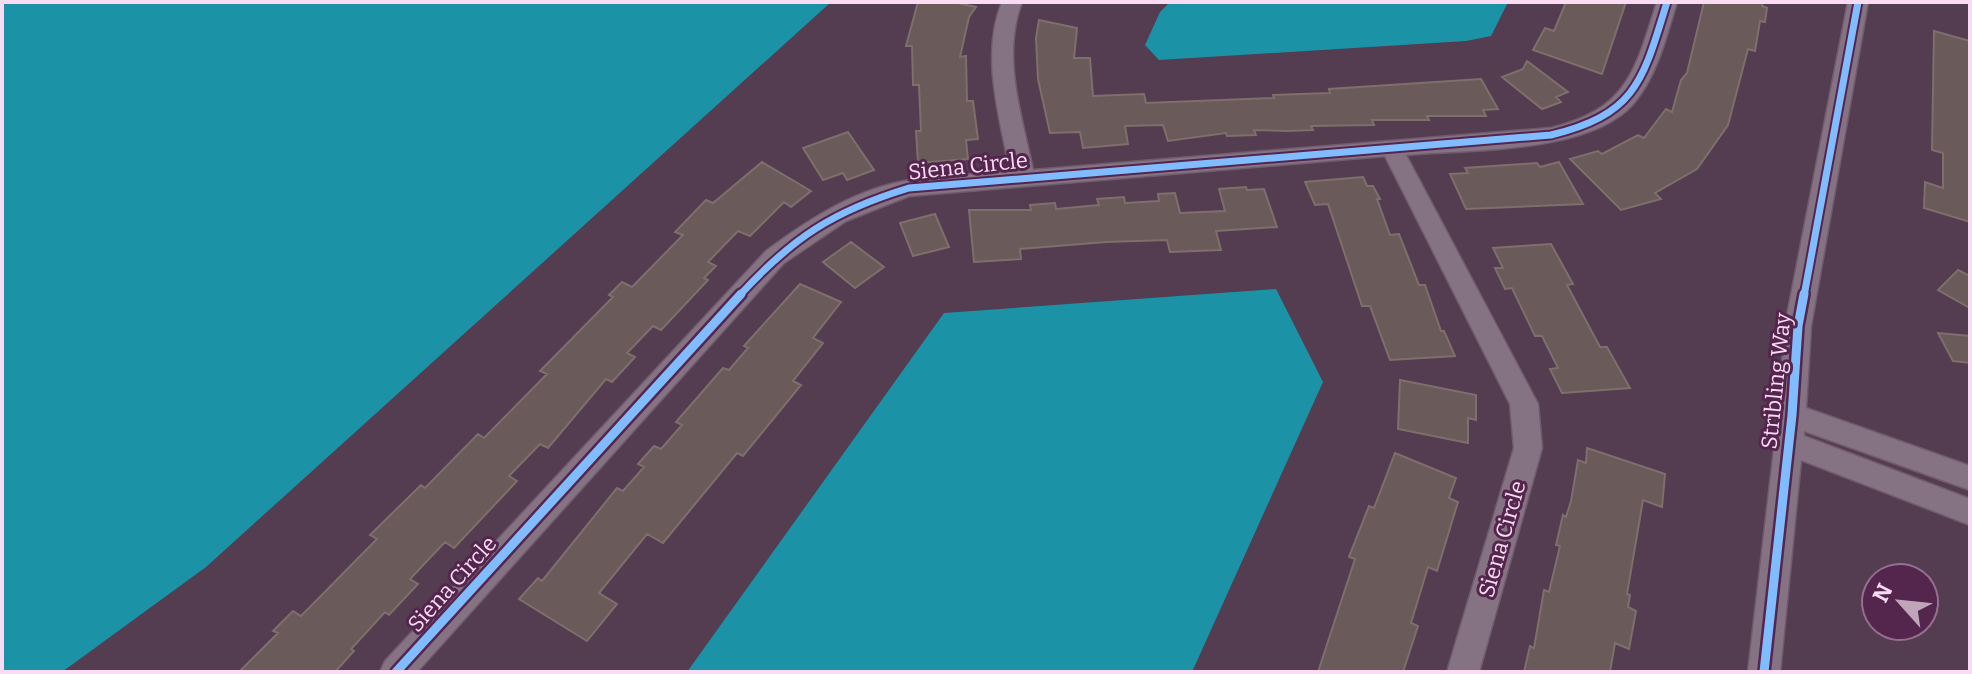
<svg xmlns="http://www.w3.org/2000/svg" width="1972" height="674" font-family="Bitter,serif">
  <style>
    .water { fill: #1c92a7 }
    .building { fill: #6a5a59; stroke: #7e6f6c; stroke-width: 2 }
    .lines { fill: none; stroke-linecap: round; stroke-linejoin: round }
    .minor-casing { stroke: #705a6d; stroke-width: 3 }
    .minor { fill: #857383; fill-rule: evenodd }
    .cycleway-far1-casing { stroke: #54264e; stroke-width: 11 }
    .cycleway-casing { stroke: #54264e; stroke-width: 14 }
    .cycleway-far1 { stroke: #80bcff; stroke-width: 7 }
    .cycleway { stroke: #80bcff; stroke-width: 9 }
    .labels { text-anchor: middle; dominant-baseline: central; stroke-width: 6; stroke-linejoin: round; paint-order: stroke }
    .street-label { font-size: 22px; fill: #f9dcf3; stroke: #54264e }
  </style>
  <rect width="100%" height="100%" fill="#543c51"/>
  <path class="water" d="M2,2H831L206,567L62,672H2Z
    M1170,2H1508L1491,36L1466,41L1159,60L1145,45L1160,12Z
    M1276,289L1323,382L1192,672H687L944,313Z"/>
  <path class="building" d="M918,2H953L976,7L969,17L960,57L966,56L967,101H973L978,139L966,140L968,159L918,163L916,131H921L919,85H913L912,46H906Z
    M1566,2H1626L1602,74L1533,50L1545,28L1554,31Z
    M1704,2H1763L1762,6L1767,8L1765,22L1760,21L1755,51L1748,49L1728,125L1697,169L1655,193L1661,199L1621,210L1570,159L1598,151L1602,154L1638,135L1644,138L1666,109L1672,112L1681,80L1687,73Z
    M1039,20L1077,28L1074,58H1090L1093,96L1144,94L1146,103L1274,98L1273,95L1330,93L1329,89L1481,79L1498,109L1483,110L1486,116H1427L1429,120H1372L1374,125L1311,126L1313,130L1286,131L1254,130L1256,135L1227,136L1226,133L1168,141L1163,125L1125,126L1128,144L1083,148L1080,132L1050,133L1038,79L1036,38Z
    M1934,31L1970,41V222L1924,208L1925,182L1943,188V153L1932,150Z
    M1527,61L1568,92L1556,97L1561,102L1542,109L1502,77L1523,69Z
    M848,132L874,170L847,180L843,173L823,180L803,148Z
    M762,162L811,191L791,207L784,202L750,236L738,231L708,262L716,266L704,278L708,280L661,330L653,326L627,353L635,357L612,382L606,379L548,448L540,444L509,476L517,481L454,548L445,542L410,579L418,584L389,615L385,612L351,649L354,651L335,672H239L278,633L273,631L293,611L301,616L377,539L370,535L421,485L425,488L478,434L484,438L547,374L540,371L613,297L609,295L622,282L632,287L683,235L675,232L706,200L713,203Z
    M1559,162L1583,204L1466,209L1450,174L1468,173L1465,168L1537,163L1540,167Z
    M1363,177L1367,186H1373L1380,199H1377L1390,235L1399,234L1419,285H1425L1441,331H1444L1455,356L1390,360L1370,306H1362L1328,204L1315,205L1305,182Z
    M1246,187L1247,190L1264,189L1277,227L1216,231L1221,250L1170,252L1167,240L1106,242L1020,249L1021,259L974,262L969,210H1031L1030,205L1055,203L1056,209L1099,205L1097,199L1124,197L1125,203L1159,201L1158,194L1175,193L1180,213L1225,211L1219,189Z
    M935,214L949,247L913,256L900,223Z
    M851,242L884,267L855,288L823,262Z
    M1551,244L1573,284L1567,285L1600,347H1607L1630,388L1562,393L1550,369L1558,368L1542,336H1535L1512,288L1505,289L1495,268H1503L1493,248Z
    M1958,270L1970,276V308L1938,290Z
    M800,284L841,302L813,338L823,343L793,381L801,385L743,456L737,453L663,543L647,534L599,593L617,604L587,641L519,599L538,578L542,581L617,488L623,491L644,467L638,464L654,446L661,449L682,425L676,422L723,368L729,370L748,348L744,346Z
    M1938,333L1970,336V363L1953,361Z
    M1400,380L1476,395V420L1468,418V443L1398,429Z
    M1587,448L1665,474L1662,507L1643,500L1627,594L1630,595L1628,607L1636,611L1629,649L1615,643L1610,672H1524L1530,646L1534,648L1544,590L1549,592L1560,546L1556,545L1563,515L1566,517L1571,501L1578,460L1586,463Z
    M1395,453L1456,478L1449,498L1458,502L1437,571L1428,567L1411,623L1418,626L1403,672H1318L1355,559L1349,557L1369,506L1374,508Z"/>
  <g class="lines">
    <g class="minor-casing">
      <path id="minor" d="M1002,2H1022C1001,56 1022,116 1033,170L1551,128C1628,109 1635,71 1657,2H1677C1666,37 1658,74 1634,103C1590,154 1470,149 1406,155L1538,404L1542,448L1479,672H1447L1514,448L1510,404L1385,156L909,196L846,221L784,263L417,672H380L385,661L766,251C809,219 857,188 911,180C943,175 977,174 1010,172C1000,117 980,56 1002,2Z
        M1848,2H1868L1811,326L1806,408L1970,466V490L1804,431V436L1970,499V525L1801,460L1780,672H1748L1778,415L1785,326Z"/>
    </g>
    <use href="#minor" class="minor"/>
    <g class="cycleway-far1-casing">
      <path id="cycleway-far1" d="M739,296C792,238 833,211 909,188L1551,135C1637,114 1643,80 1667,2
        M1804,296L1858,2"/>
    </g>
    <g class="cycleway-casing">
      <path id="cycleway" d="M396,672L741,294
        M1764,672L1792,415L1798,326L1804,294"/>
    </g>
    <use href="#cycleway-far1" class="cycleway-far1"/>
    <use href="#cycleway" class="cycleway"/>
  </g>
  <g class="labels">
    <g class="street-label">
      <text transform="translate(968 166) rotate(-6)">Siena Circle</text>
      <text transform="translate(1776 381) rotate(-84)">Stribling Way</text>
      <text transform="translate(1502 539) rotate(-74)">Siena Circle</text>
      <text transform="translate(452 584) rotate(-48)">Siena Circle</text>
    </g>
  </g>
  <rect width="1972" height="674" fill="none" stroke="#f9dcf3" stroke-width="8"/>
  <g transform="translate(1900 602) rotate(297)"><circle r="38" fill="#54264e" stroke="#966f90" stroke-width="2"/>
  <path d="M0-6L14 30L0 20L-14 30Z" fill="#bfa4ba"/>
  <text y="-12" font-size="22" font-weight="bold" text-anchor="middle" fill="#f9dcf3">N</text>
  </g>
</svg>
